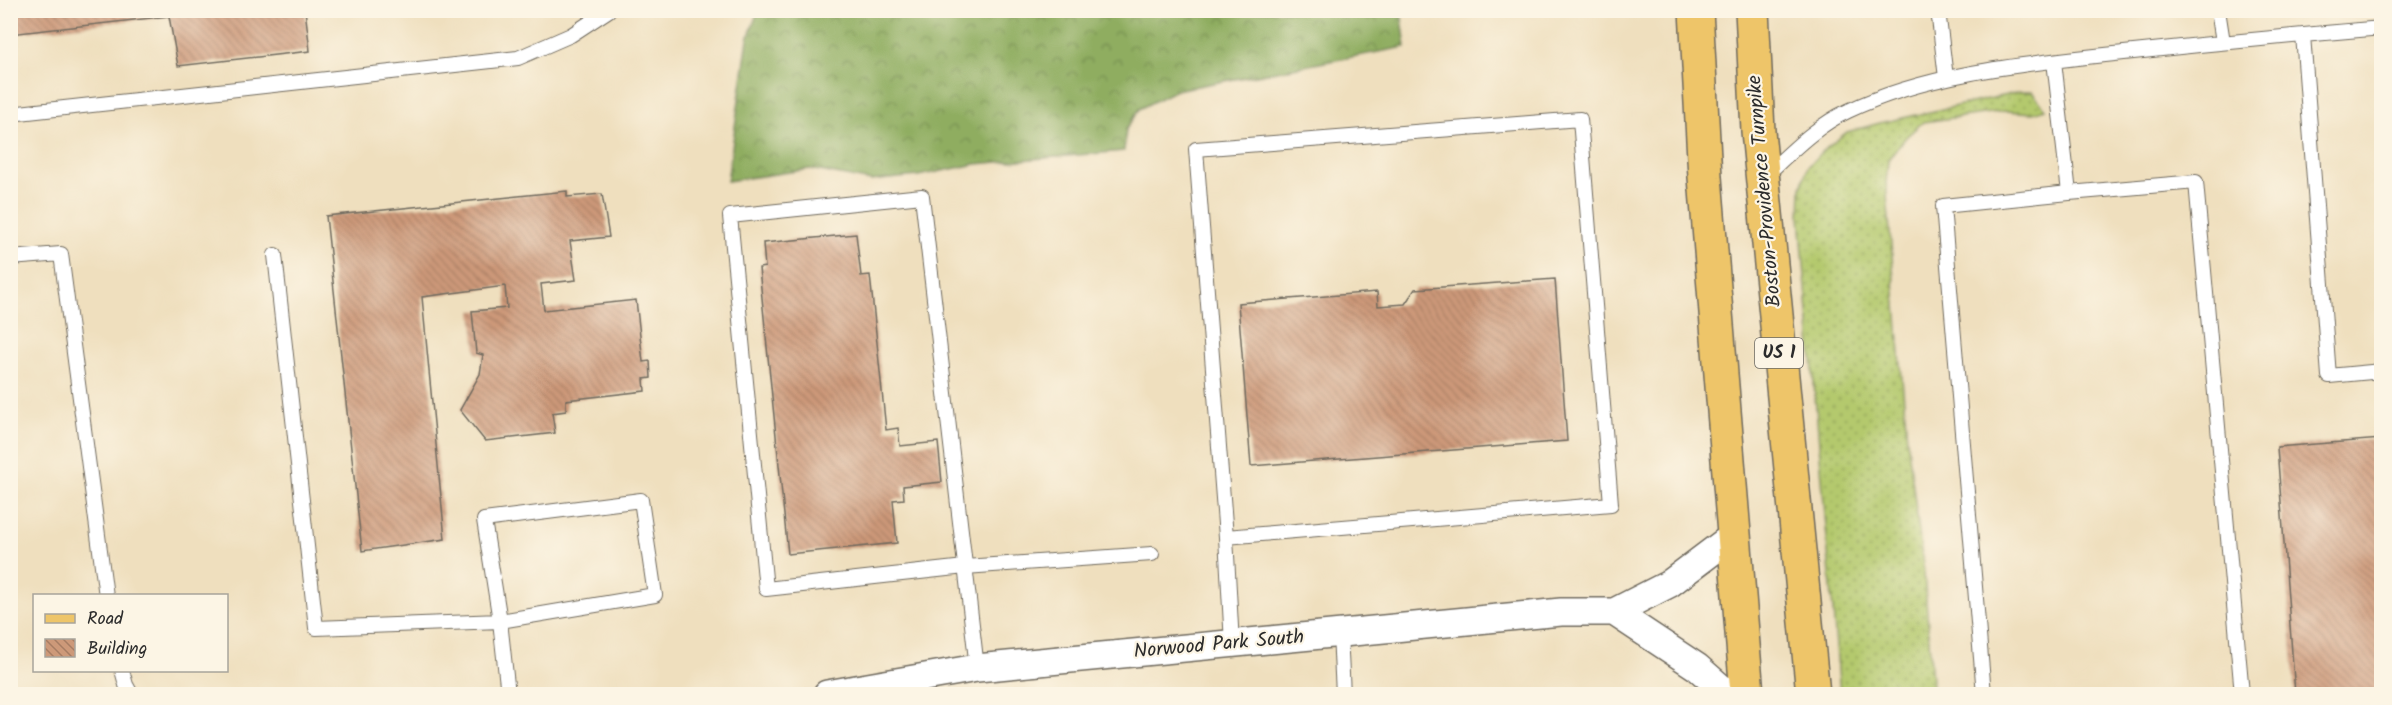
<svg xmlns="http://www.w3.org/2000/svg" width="2392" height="705" font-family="Kalam,sans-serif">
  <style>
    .grass { fill: url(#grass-dots); stroke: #707a4c; stroke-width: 1.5 }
    .forest { fill: url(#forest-crowns); stroke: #5d6c46; stroke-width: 1.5 }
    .building { fill: url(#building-back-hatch) }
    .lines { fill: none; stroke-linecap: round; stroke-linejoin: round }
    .lane-casing { stroke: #706a5e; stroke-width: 16 }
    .street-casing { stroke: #706a5e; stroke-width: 30 }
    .primary-casing { stroke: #706a5e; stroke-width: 36 }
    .lane { stroke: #fff; stroke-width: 14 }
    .street { stroke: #fff; stroke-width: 27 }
    .primary { stroke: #eec569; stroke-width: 33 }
    .labels { text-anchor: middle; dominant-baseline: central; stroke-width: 4.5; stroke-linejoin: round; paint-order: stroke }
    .shield { fill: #fcf5e5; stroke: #6a6863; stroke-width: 1.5 }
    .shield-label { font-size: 18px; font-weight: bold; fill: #2b2b2b }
    .street-label { font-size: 20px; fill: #2b2b2b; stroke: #fcf5e5 }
  </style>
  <defs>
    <pattern id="grass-dots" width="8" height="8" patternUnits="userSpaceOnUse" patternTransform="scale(1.5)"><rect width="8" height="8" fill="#b4c96d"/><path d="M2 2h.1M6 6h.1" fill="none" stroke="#93a35a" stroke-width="1.8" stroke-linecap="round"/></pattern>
    <pattern id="forest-crowns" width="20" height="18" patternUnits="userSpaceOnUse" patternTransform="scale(1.5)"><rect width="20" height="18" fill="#8fad60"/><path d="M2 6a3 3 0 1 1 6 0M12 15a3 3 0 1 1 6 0" fill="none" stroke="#758d4f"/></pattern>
    <pattern id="building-back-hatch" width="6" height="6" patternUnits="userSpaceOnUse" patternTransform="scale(1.5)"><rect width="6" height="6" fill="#cd9979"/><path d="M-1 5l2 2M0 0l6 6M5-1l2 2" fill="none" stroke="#a77d63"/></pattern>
  </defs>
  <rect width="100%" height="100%" fill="#fcf5e5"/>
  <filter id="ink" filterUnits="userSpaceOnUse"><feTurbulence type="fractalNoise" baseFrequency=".0167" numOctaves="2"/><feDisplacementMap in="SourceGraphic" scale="12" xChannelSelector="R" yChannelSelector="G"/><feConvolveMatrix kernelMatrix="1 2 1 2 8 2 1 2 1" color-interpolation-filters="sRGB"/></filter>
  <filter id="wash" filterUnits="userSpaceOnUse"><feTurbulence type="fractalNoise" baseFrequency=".008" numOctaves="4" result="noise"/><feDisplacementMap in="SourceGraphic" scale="24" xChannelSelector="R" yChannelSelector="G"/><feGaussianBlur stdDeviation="1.35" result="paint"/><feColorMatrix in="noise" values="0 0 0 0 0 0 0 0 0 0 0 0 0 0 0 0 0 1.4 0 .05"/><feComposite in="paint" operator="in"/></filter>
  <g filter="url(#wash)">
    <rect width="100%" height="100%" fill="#efdfbe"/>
    <path class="grass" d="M2020,92H2032L2046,109L2033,113L2006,111L1923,122L1906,137L1888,160L1886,183L1907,439L1924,572L1933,694H1840L1800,217L1801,187L1808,166L1823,151L1847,132L1880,123Z"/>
    <path class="forest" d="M758,11H1401L1406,47L1176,90L1139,109L1126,129L1124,151L976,164L918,176L871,181L810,169L727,181L748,39Z"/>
    <g id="blocks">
      <path class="building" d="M10,10H305L310,51L178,66L169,16L10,34Z
        M567,191V197L602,194L609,237L570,241L576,280L541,284L544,310L636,300L643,362L650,361L651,378L644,379L645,391L566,400V411L552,413L555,433L485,441L460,410L480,374L483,355L476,353L472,311L507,308L505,286L422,297L445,539L362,551L326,216Z
        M856,234L861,276L870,275L886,430L898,428L900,446L938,442L942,482L903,486L904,499L893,500L897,543L788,554L759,268L765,267L763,243Z
        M1555,279L1567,441L1251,466L1238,303L1377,292L1378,306L1405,304L1415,289Z
        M2382,439V694H2295L2277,447Z"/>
    </g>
  </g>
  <g filter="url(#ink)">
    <use href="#blocks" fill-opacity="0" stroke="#706a5e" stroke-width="1.5"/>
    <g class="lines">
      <g class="lane-casing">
        <path id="lane" d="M1938,10L1946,78
          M2218,10L2223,42
          M2303,35L2329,376L2382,371
          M10,114L518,58L571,35L609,10
          M1766,175C1792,151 1816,126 1848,111C1924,74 2022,64 2105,55C2197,45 2289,36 2382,28
          M2069,193L2196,182L2242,694
          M275,255L316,628L500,621L508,694
          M10,258L61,254L106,596
          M641,500L655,595L500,621L484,520Z
          M1226,537L1611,504L1580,119L1196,149L1226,537L1232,644
          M1340,634L1343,694
          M977,668L922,196L730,216L766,589L965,567L1152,554
          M122,670L126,685L131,694
          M1984,694L1943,206L2069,193L2054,61"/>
      </g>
      <g class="street-casing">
        <path id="street" d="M1614,612L1697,667L1728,694
          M827,694L977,668L1561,612H1614L1669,584L1734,535"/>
      </g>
      <g class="primary-casing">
        <path id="primary" d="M1696,10L1705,177L1747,694
          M1752,10L1758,131L1813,694"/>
      </g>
      <use href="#lane" class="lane"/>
      <use href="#street" class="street"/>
      <use href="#primary" class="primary"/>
    </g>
  </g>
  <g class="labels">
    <rect class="shield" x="1755" y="338" width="48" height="30" rx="4.5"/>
    <g class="shield-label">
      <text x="1779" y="353">US 1</text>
    </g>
    <g class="street-label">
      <text transform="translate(1765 191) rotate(-95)">Boston-Providence Turnpike</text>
      <text transform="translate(1219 645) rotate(-5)">Norwood Park South</text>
    </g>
  </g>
  <rect width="2392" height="705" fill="none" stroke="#fcf5e5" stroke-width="36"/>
  <rect x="33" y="594" width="195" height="78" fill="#fcf5e5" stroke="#a8a49b" stroke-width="1.5"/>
  <rect x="45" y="614" width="30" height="9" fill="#eec569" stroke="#a8a49b" stroke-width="1.5"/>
  <text x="87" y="624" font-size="18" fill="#2b2b2b">Road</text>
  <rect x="45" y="639" width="30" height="18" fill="url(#building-back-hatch)" stroke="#a8a49b" stroke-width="1.5"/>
  <text x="87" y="654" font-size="18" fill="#2b2b2b">Building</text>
</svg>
